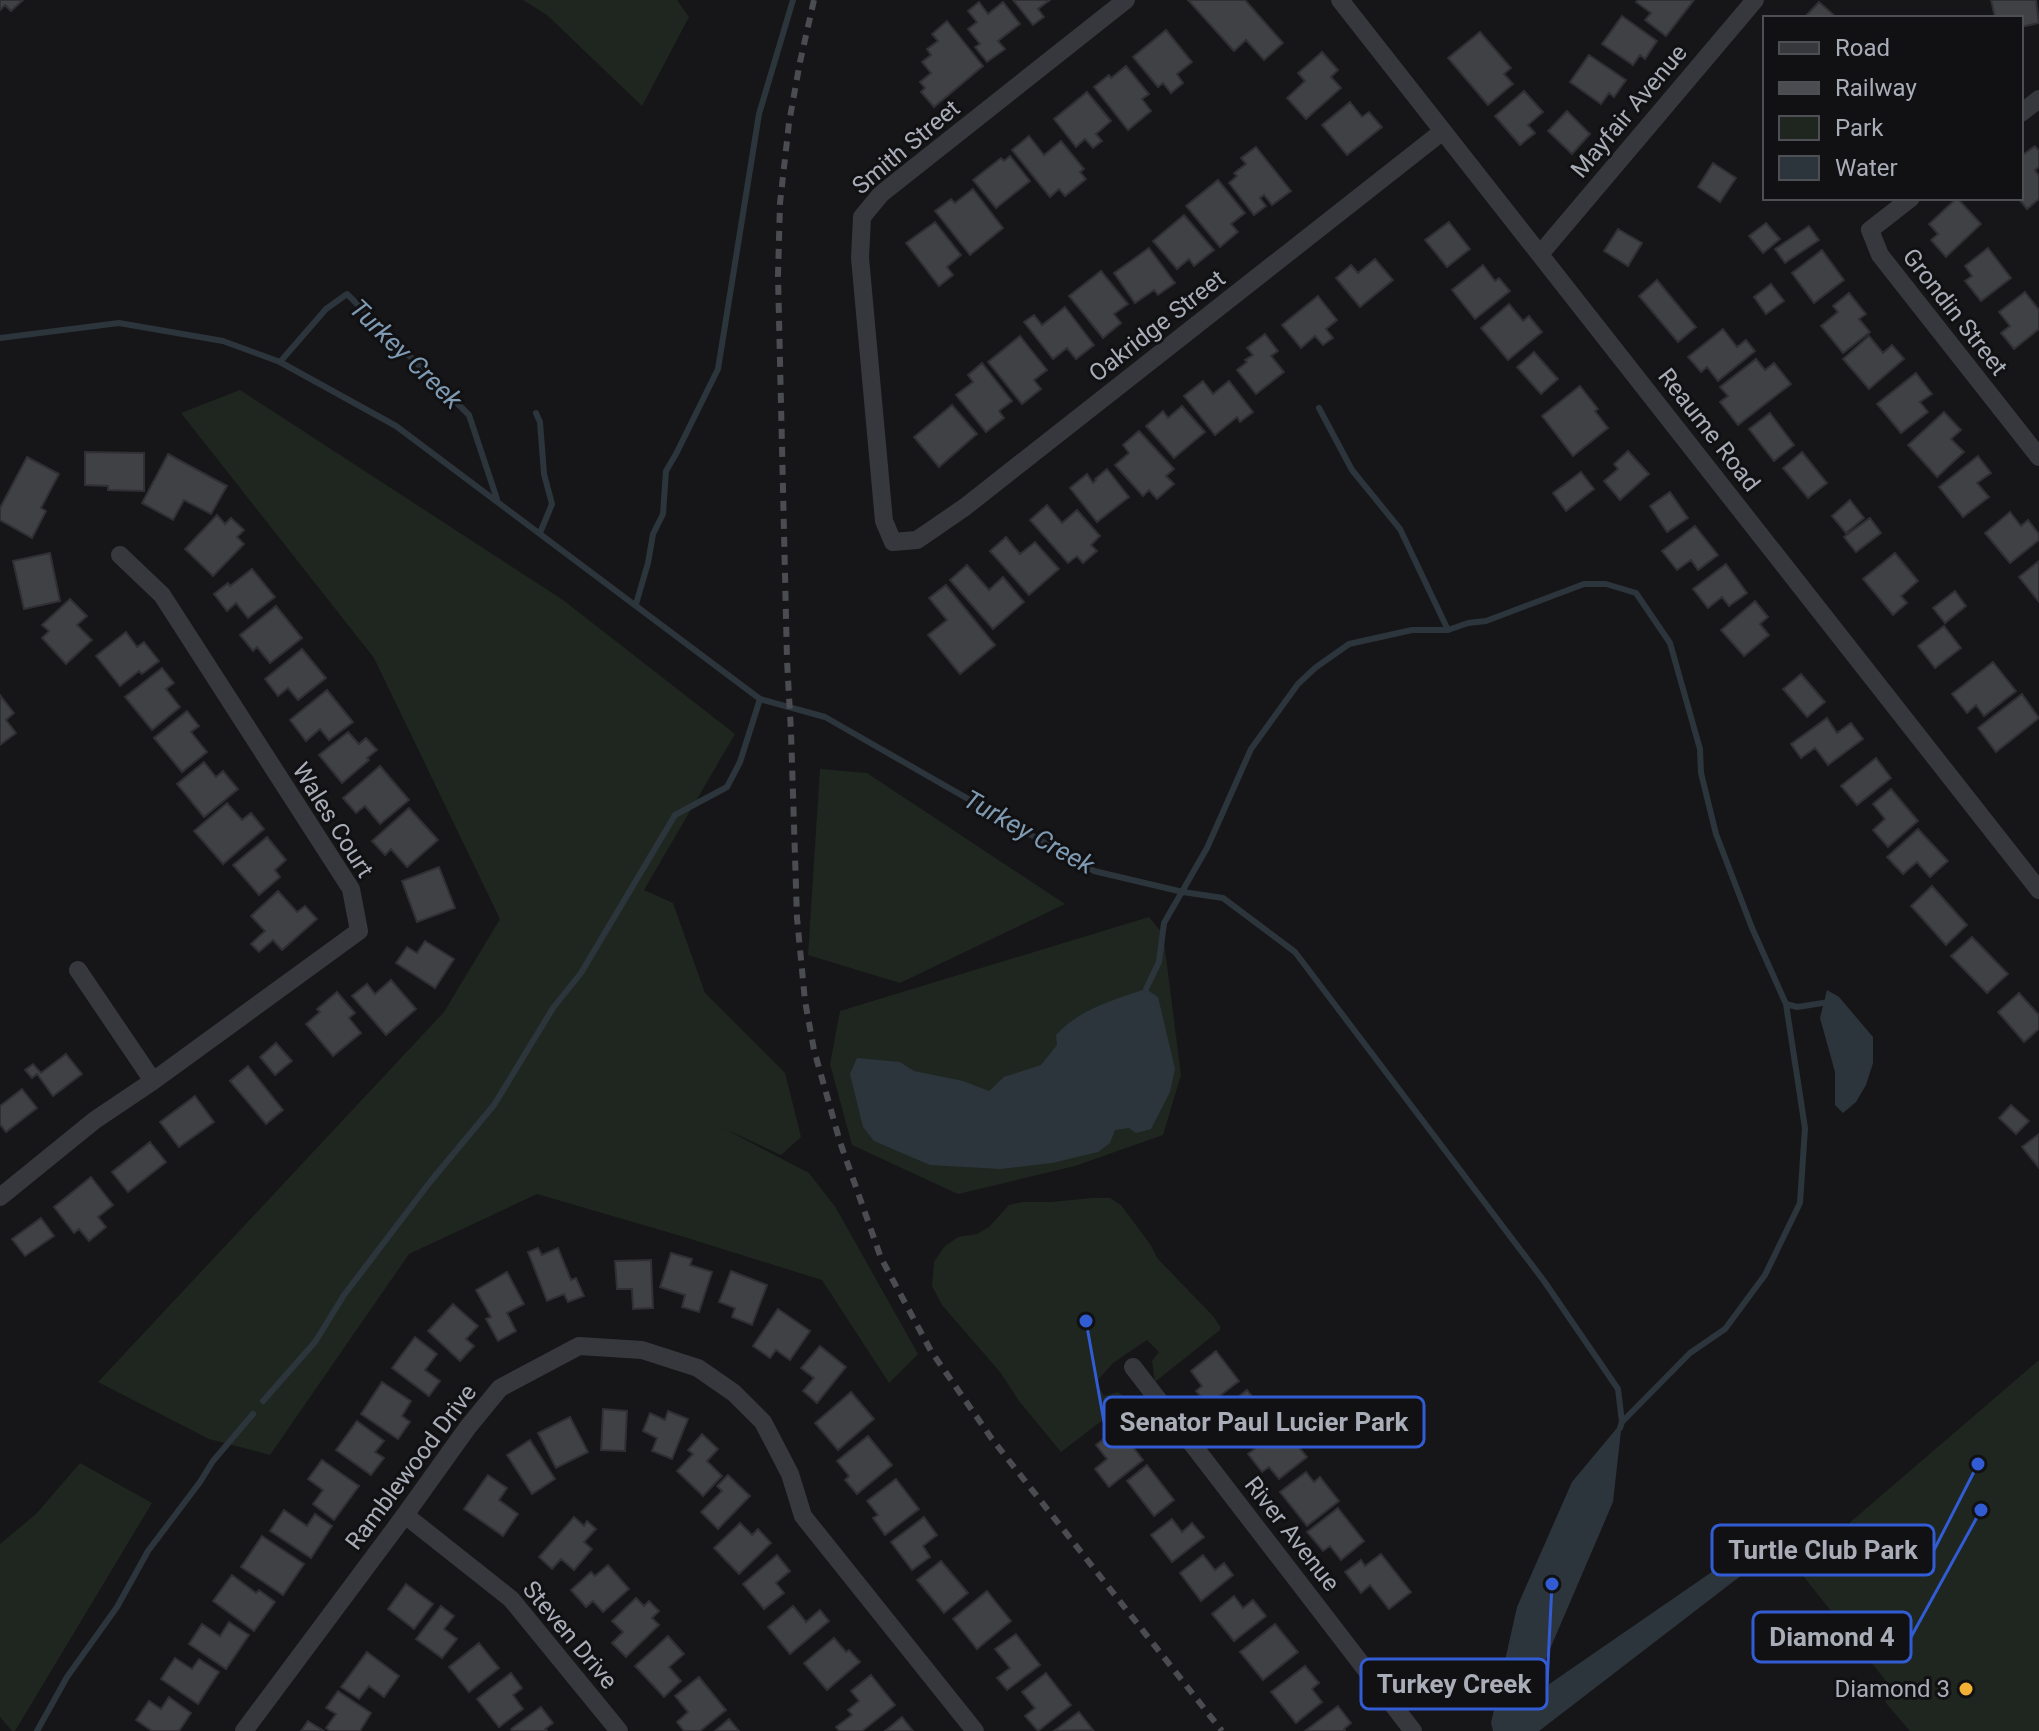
<svg xmlns="http://www.w3.org/2000/svg" width="2039" height="1731" font-family="Roboto,sans-serif">
  <style>
    .green { fill: #1e261f }
    .water { fill: #2c353c }
    .lines { fill: none; stroke-linecap: round; stroke-linejoin: round }
    .stream { stroke: #2c353c; stroke-width: 6 }
    .building { fill: #404145; stroke: #303034; stroke-width: 2 }
    .street { stroke: #37383d; stroke-width: 18 }
    .rail { stroke: #4a4c52; stroke-width: 6; stroke-dasharray: 10 8; stroke-linecap: butt }
    .poi-dot { fill: #f2b134; stroke: #111113; stroke-width: 3 }
    .labels { text-anchor: middle; dominant-baseline: central; stroke-width: 6; stroke-linejoin: round; paint-order: stroke }
    .street-label { font-size: 24px; fill: #a8adb8; stroke: #111113 }
    .poi-label { font-size: 24px; fill: #a8adb8; stroke: #111113; text-anchor: end }
    .water-label { font-size: 26px; font-style: italic; fill: #7f9bb3; stroke: #111113 }
    .leader { fill: none; stroke: #325cd3; stroke-width: 3 }
    .callout-dot { fill: #325cd3; stroke: #111113; stroke-width: 3 }
    .callout { fill: #111113; stroke: #325cd3; stroke-width: 3 }
    .callout-label { font-size: 26px; text-anchor: middle; font-weight: bold; fill: #a8adb8 }
  </style>
  <rect width="100%" height="100%" fill="#161618"/>
  <path class="green" d="M523,0H677L689,17L642,106L547,15Z
    M240,390L563,600L735,734L644,890L673,903L705,993L785,1073L801,1137L781,1155L723,1128L809,1173L836,1208L918,1354L889,1383L822,1280L681,1236L537,1194L409,1254L270,1455L209,1439L98,1382L444,1012L500,919L374,658L181,413Z
    M820,769L867,773L1065,904L900,983L808,955Z
    M1149,917L1163,934L1181,1075L1163,1135L1075,1166L958,1194L852,1145L830,1064L840,1011Z
    M1092,1198H1110L1121,1205L1150,1244L1158,1259L1213,1316L1220,1326V1330L1155,1382L1152,1361L1159,1352L1147,1340L1113,1363L1096,1382L1104,1396L1118,1392L1129,1400L1061,1452L1019,1401L1000,1372L942,1305L932,1286L934,1262L944,1247L958,1237L977,1234L989,1227L1009,1205L1022,1202H1051Z
    M2039,1360V1731H1910L1885,1702L1893,1690L1797,1568Z
    M80,1463L152,1503L15,1731H12L0,1717V1544L36,1514Z"/>
  <path class="water" d="M1146,989L1158,997L1175,1069L1170,1092L1151,1129L1136,1133L1129,1128L1115,1130L1110,1143L1098,1152L1052,1163L1000,1169L930,1165L874,1141L863,1127L850,1074L857,1058L900,1062L914,1071L963,1081L989,1091L1004,1077L1041,1065L1057,1045L1056,1035C1078,1010 1115,999 1146,989Z
    M1827,990L1839,997L1873,1037V1063L1866,1085L1856,1102L1843,1113L1835,1105V1072L1820,1018Z
    M1622,1422L1613,1502L1529,1698L1735,1556L1760,1561L1539,1731H1493L1491,1723L1517,1607L1572,1482Z"/>
  <g class="lines">
    <path class="stream" d="M0,338L119,323L223,341L280,362L396,426L760,699L825,717L1094,871L1183,892L1223,898L1295,952L1544,1281L1618,1389L1622,1422L1620,1428
      M280,362L326,309L347,294L469,415L497,499
      M1319,408L1352,470L1400,529L1448,630
      M536,413L540,422L544,474L552,504L540,533
      M636,604L648,563L653,534L663,514L666,471L676,454L718,369L759,114L793,0
      M1146,989L1159,962L1164,923L1207,848L1251,749L1298,684L1315,668L1349,644L1412,630H1448L1468,623L1486,621L1584,584H1606L1636,593L1670,643L1700,749L1701,773L1716,834L1752,928L1786,1004L1805,1128L1800,1203L1765,1275L1725,1329L1690,1353L1622,1422
      M1786,1004L1797,1007L1823,1003
      M263,1401L315,1342L344,1295L430,1182L494,1105L553,1008L581,973L675,815L727,787L740,762L760,699
      M37,1731L67,1677L117,1607L148,1551L200,1482L213,1461L253,1414"/>
  </g>
  <path class="building" d="M0,0H23L11,11L5,5L0,10Z
    M1013,0H1050L1038,9L1044,17L1033,25Z
    M1188,0H1245L1283,43L1264,60L1246,40L1234,51Z
    M1638,0H1694L1666,36L1645,20L1651,13L1636,2Z
    M1991,0H2036L2039,23L2021,27V18H1991L1995,17Z
    M979,2L988,14L1003,2L1020,24L998,41L1005,49L987,62L975,47L980,44L968,29L977,22L968,11Z
    M1819,2L1836,17L1835,18H1804Z
    M1622,16L1657,41L1645,59L1640,55L1633,65L1602,44Z
    M947,21L983,66L934,107L921,92L925,88L920,82L931,73L922,62L931,55L927,49L938,41L932,34Z
    M1166,30L1192,62L1177,74L1183,83L1171,93L1163,83L1158,87L1133,57Z
    M1480,32L1511,68L1504,74L1513,84L1488,105L1448,58Z
    M1322,52L1338,70L1331,77L1341,88L1306,119L1287,98L1305,81L1298,73Z
    M1589,55L1626,80L1614,97L1609,93L1601,104L1570,82Z
    M1126,66L1149,94L1142,99L1151,111L1128,130L1094,87L1109,75L1111,78Z
    M1524,91L1543,112L1528,125L1535,133L1520,145L1495,116Z
    M1087,92L1111,121L1096,134L1102,141L1093,148L1085,139L1076,147L1054,119Z
    M1350,102L1362,117L1369,112L1382,127L1347,155L1322,125Z
    M1567,111L1590,134L1572,154L1548,131Z
    M1029,136L1044,155L1061,141L1084,169L1080,172L1086,179L1065,196L1059,189L1050,197L1012,150Z
    M2035,146L2039,151V167L2035,170L2039,176V199L2027,209L2018,198H2021V156Z
    M1256,147L1291,191L1272,205L1264,195L1260,198L1266,206L1254,215L1229,183L1237,176L1234,173L1246,164L1241,158Z
    M1010,156L1030,181L996,208L973,180L1001,158L1004,161Z
    M1713,163L1736,178L1720,202L1698,187Z
    M1218,180L1245,213L1231,224L1238,232L1220,247L1186,206Z
    M973,189L1003,228L970,255L935,211L951,199L955,203Z
    M1957,198L1981,224L1946,257L1931,240L1938,234L1929,224Z
    M1184,215L1214,250L1194,266L1189,259L1177,269L1153,241Z
    M935,222L961,255L947,267L953,275L939,286L906,243Z
    M1449,222L1470,249L1447,267L1425,240Z
    M1766,223L1780,239L1763,253L1749,236Z
    M1809,226L1819,240L1785,263L1775,249Z
    M1618,229L1642,243L1628,266L1604,251Z
    M1149,248L1175,283L1158,295L1154,290L1135,303L1114,273Z
    M1988,248L2011,278L1981,301L1965,281L1972,276L1965,266Z
    M1822,250L1844,280L1814,303L1792,273Z
    M1375,259L1393,280L1360,307L1336,278L1351,265L1358,273Z
    M1483,265L1495,281L1499,278L1510,291L1475,319L1452,290Z
    M1101,271L1128,304L1114,314L1121,323L1103,338L1069,296Z
    M1657,280L1696,327L1678,342L1639,296Z
    M1771,284L1784,301L1766,314L1754,297Z
    M2025,292L2039,310V329L2014,349L2001,333L2010,326L1999,312Z
    M1849,293L1866,314L1859,319L1870,332L1843,353L1821,326L1838,312L1833,306Z
    M1318,296L1337,320L1326,329L1333,338L1323,345L1315,336L1301,348L1282,325Z
    M1509,304L1523,321L1529,316L1542,332L1508,360L1481,328Z
    M1065,307L1094,345L1076,359L1067,348L1053,359L1024,322L1034,315L1042,325Z
    M1723,329L1737,347L1746,340L1755,351L1718,381L1707,367L1701,372L1688,357Z
    M1265,334L1278,351L1271,356L1284,372L1256,394L1237,370L1247,362L1245,360L1253,355L1247,348Z
    M1020,336L1047,370L1034,380L1041,389L1022,404L988,362Z
    M1869,336L1883,353L1892,345L1904,359L1869,389L1843,359Z
    M1534,352L1558,379L1541,394L1517,367Z
    M1756,359L1765,370L1774,363L1791,384L1738,425L1720,402L1728,396L1720,387Z
    M982,363L1012,401L999,411L1004,418L986,432L956,395L973,382L968,375Z
    M1916,373L1932,394L1920,402L1928,412L1901,433L1877,404Z
    M1203,381L1213,394L1229,381L1253,412L1240,422L1237,417L1215,435L1184,396Z
    M1580,386L1598,409L1595,411L1608,428L1573,456L1542,416Z
    M952,405L977,434L939,467L914,437Z
    M1182,406L1205,432L1174,458L1146,426L1163,411L1168,418Z
    M1944,412L1961,430L1951,439L1964,452L1937,477L1908,445Z
    M1770,413L1794,445L1774,461L1749,429Z
    M1139,431L1174,469L1166,476L1174,484L1157,499L1149,490L1143,496L1115,465L1129,453L1123,445Z
    M1628,451L1649,474L1620,500L1604,481L1618,469L1614,464Z
    M85,452L144,453V491L108,490V486L85,485Z
    M1802,452L1827,483L1808,498L1783,468Z
    M168,454L227,486L211,514L184,500L173,520L142,503Z
    M1978,456L1991,473L1977,483L1989,497L1963,517L1939,487Z
    M27,457L59,474L41,508L46,511L32,538L0,520V508Z
    M1107,469L1129,497L1097,522L1070,488L1087,474L1093,483L1096,480L1095,479Z
    M1581,472L1594,489L1566,511L1553,493Z
    M1670,492L1688,518L1667,532L1650,506Z
    M1850,500L1864,518L1846,533L1832,516Z
    M1047,505L1062,523L1077,510L1100,536L1091,545L1097,551L1083,563L1077,556L1068,563L1030,520Z
    M2010,512L2021,526L2028,520L2039,534V540L2010,563L1985,533Z
    M217,515L225,524L231,518L244,530L237,537L244,544L213,576L185,549Z
    M1870,518L1881,533L1856,552L1844,537Z
    M1695,526L1718,555L1698,570L1691,560L1677,570L1662,551Z
    M1006,537L1020,554L1035,542L1059,569L1029,595L990,551Z
    M50,553L60,601L24,609L13,561Z
    M1895,553L1918,581L1901,596L1907,603L1893,615L1863,579Z
    M2039,561V602L2019,577Z
    M1726,564L1747,593L1729,606L1722,597L1708,608L1693,589Z
    M967,565L989,590L1003,577L1024,602L993,629L950,580Z
    M252,569L275,597L248,618L236,603L227,611L214,594L228,583L230,586Z
    M946,585L995,645L960,674L928,635L947,620L929,598Z
    M1955,591L1966,606L1945,623L1933,608Z
    M70,599L87,616L77,625L92,640L66,664L42,638L49,631L42,625Z
    M1755,601L1768,617L1760,624L1769,635L1744,656L1721,630Z
    M276,606L302,638L270,663L257,647L253,651L240,635Z
    M1944,626L1961,648L1935,668L1918,646Z
    M126,632L137,647L144,642L159,661L142,674L139,671L120,686L96,656Z
    M302,649L326,678L298,700L288,688L278,696L265,679Z
    M1993,662L2016,691L1984,716L1976,705L1967,713L1952,694Z
    M162,668L174,683L166,689L180,707L152,730L125,697Z
    M1801,674L1825,702L1807,717L1783,689Z
    M327,690L353,722L329,740L320,729L306,741L290,720Z
    M2022,694L2039,718L1996,752L1978,728Z
    M0,695L14,713L6,720L16,733L0,745Z
    M187,711L199,726L191,732L207,752L182,772L154,738Z
    M1827,718L1837,733L1851,723L1863,739L1828,765L1815,748L1801,758L1791,744Z
    M348,732L359,744L366,738L377,750L367,758L369,760L342,783L319,755Z
    M1876,758L1891,778L1857,805L1841,786Z
    M204,762L216,777L223,771L238,789L204,817L177,784Z
    M380,766L409,800L380,824L365,806L356,813L343,798Z
    M1891,789L1918,821L1888,847L1873,830L1885,819L1873,804Z
    M227,803L242,820L251,813L264,829L223,864L194,831Z
    M409,808L438,840L407,867L391,849L385,855L372,841Z
    M1918,829L1948,861L1930,877L1917,862L1903,874L1887,857Z
    M267,837L286,860L275,870L280,877L259,895L233,865Z
    M439,867L455,908L417,922L402,881Z
    M1932,886L1967,925L1946,945L1911,906Z
    M278,891L297,912L305,906L317,919L282,950L273,940L259,952L251,944L265,931L251,916Z
    M1972,937L2008,974L1987,993L1951,956Z
    M425,941L454,959L435,988L396,963L407,947L417,953Z
    M391,980L416,1009L386,1035L352,996L367,984L375,994Z
    M337,992L355,1013L349,1018L361,1033L333,1056L306,1024L320,1012L317,1009Z
    M2019,993L2039,1015V1029L2024,1042L1998,1012Z
    M276,1043L292,1061L275,1075L260,1057Z
    M66,1054L82,1074L53,1096L37,1074L32,1078L25,1070L33,1064L41,1073Z
    M248,1066L283,1110L266,1124L230,1081Z
    M22,1089L37,1108L6,1132L0,1124V1106Z
    M195,1096L214,1122L179,1147L160,1122Z
    M2011,1105L2029,1121L2016,1134L1999,1118Z
    M2039,1134V1168L2022,1147Z
    M150,1142L166,1162L128,1192L112,1172Z
    M91,1177L113,1205L98,1217L106,1227L89,1241L79,1229L74,1233L54,1207Z
    M41,1218L54,1236L25,1256L12,1239Z
    M538,1248L542,1255L558,1248L571,1280L576,1278L584,1296L568,1302L564,1294L547,1301L528,1252Z
    M671,1253L692,1259L690,1265L712,1272L699,1312L682,1307L685,1295L660,1287Z
    M651,1260L653,1308L633,1309L632,1289H617L615,1261Z
    M731,1271L767,1285L752,1325L732,1317L735,1308L719,1302Z
    M507,1272L524,1304L507,1313L516,1331L498,1341L486,1319L491,1317L476,1290Z
    M453,1304L478,1326L466,1339L474,1346L460,1361L428,1331Z
    M778,1309L810,1331L790,1360L776,1350L770,1358L753,1346Z
    M415,1337L437,1354L425,1370L440,1381L429,1396L392,1368Z
    M820,1346L846,1367L817,1403L803,1391L814,1378L801,1368Z
    M1216,1351L1239,1381L1208,1405L1196,1391L1202,1386L1191,1371Z
    M382,1382L411,1401L402,1416L410,1422L398,1439L361,1414Z
    M1247,1390L1271,1420L1248,1438L1238,1425L1232,1430L1218,1413Z
    M851,1392L874,1419L838,1450L815,1423Z
    M603,1409L627,1411L625,1451L601,1450Z
    M668,1411L688,1419L672,1459L652,1451L657,1438L643,1431L650,1413L665,1420Z
    M570,1417L588,1452L556,1468L538,1433Z
    M357,1421L384,1441L375,1452L384,1458L371,1475L336,1450Z
    M1285,1430L1307,1457L1279,1479L1269,1467L1262,1472L1248,1454L1266,1440L1268,1444Z
    M1114,1431L1125,1445L1129,1442L1143,1460L1109,1487L1095,1469L1107,1459L1096,1445Z
    M702,1434L718,1449L707,1461L722,1476L703,1496L677,1471L693,1454L688,1450Z
    M868,1436L892,1465L857,1494L845,1480L849,1476L837,1461Z
    M530,1440L555,1479L532,1494L507,1455Z
    M322,1460L359,1486L334,1520L313,1504L323,1490L308,1479Z
    M1147,1465L1174,1500L1154,1516L1127,1481Z
    M1306,1472L1314,1482L1320,1477L1339,1501L1307,1526L1280,1492Z
    M488,1475L507,1488L499,1500L518,1514L503,1536L464,1509Z
    M728,1475L750,1496L718,1529L701,1512L722,1491L717,1486Z
    M896,1479L919,1509L885,1535L873,1518L878,1515L867,1501Z
    M1338,1508L1364,1541L1341,1560L1330,1546L1323,1551L1307,1532Z
    M284,1510L307,1526L315,1514L332,1526L311,1558L270,1531Z
    M574,1517L584,1526L587,1521L596,1529L584,1542L592,1549L574,1570L561,1559L552,1569L539,1557Z
    M924,1517L937,1535L923,1546L930,1557L912,1570L891,1542Z
    M1172,1519L1182,1532L1192,1523L1204,1537L1172,1562L1151,1535Z
    M740,1523L752,1535L758,1529L771,1543L739,1574L714,1548Z
    M262,1536L304,1564L283,1595L241,1567Z
    M1381,1554L1411,1592L1389,1609L1370,1585L1361,1593L1345,1572L1361,1560L1365,1566Z
    M777,1555L790,1571L776,1583L784,1593L764,1609L743,1584Z
    M1203,1555L1215,1570L1224,1563L1233,1575L1201,1601L1180,1573Z
    M941,1561L968,1593L944,1613L917,1580Z
    M608,1565L629,1589L603,1612L593,1601L586,1607L571,1590L591,1572L595,1576Z
    M232,1575L256,1593L259,1590L275,1602L254,1631L213,1601Z
    M406,1584L433,1604L414,1629L388,1609Z
    M987,1591L1011,1621L977,1649L953,1619Z
    M1234,1596L1243,1608L1253,1600L1266,1616L1234,1641L1212,1614Z
    M636,1598L644,1606L649,1601L659,1611L652,1618L659,1625L626,1657L612,1643L623,1632L612,1621Z
    M441,1606L454,1616L444,1629L457,1639L442,1658L416,1639Z
    M793,1606L806,1622L820,1610L829,1621L790,1654L768,1627Z
    M229,1622L249,1635L226,1669L189,1644L202,1624L220,1636Z
    M1275,1624L1298,1652L1263,1680L1240,1652Z
    M1016,1634L1040,1665L1007,1690L997,1678L1010,1668L995,1649Z
    M668,1636L684,1654L669,1667L681,1681L664,1697L635,1666Z
    M834,1638L846,1652L849,1650L860,1662L827,1690L804,1663Z
    M479,1643L499,1668L469,1692L449,1667Z
    M367,1652L399,1676L384,1697L369,1686L359,1699L341,1687Z
    M175,1658L192,1669L199,1659L219,1672L198,1704L161,1679Z
    M1305,1666L1319,1683L1312,1689L1322,1702L1296,1723L1271,1692Z
    M511,1673L522,1688L513,1695L523,1709L499,1727L477,1699Z
    M1046,1673L1071,1705L1038,1731L1025,1716L1035,1708L1022,1692Z
    M871,1675L895,1705L862,1731H839L836,1727L852,1715L848,1710L859,1701L851,1691Z
    M699,1677L726,1710L700,1731H684L677,1722L688,1712L675,1696Z
    M338,1691L371,1713L360,1731H330L326,1728L336,1714L326,1708Z
    M169,1697L191,1713L179,1731H152L136,1720L149,1701L161,1709Z
    M1338,1706L1351,1723L1344,1729L1345,1731H1305Z
    M541,1707L553,1723L545,1729L547,1731H512L511,1729Z
    M1079,1712L1093,1730L1054,1731Z
    M902,1717L913,1731H885Z
    M729,1719L739,1731H715Z
    M308,1721L324,1731H301Z"/>
  <g class="lines">
    <path class="street" d="M1126,0L881,194L862,217L860,258L884,521L893,542L917,540L965,507L1443,131
      M1340,0L2039,890
      M2021,113L2039,99
      M1911,198L1870,230L1880,255L2039,457
      M1541,253L1755,0
      M78,970L153,1081
      M0,1197L95,1120L153,1081L359,931L351,889L162,595L120,555
      M1133,1367L1413,1731
      M405,1515L511,1599L619,1731
      M244,1731L405,1515L468,1427L500,1388L579,1346L642,1350L698,1368L734,1393L763,1422L790,1474L803,1516L975,1731"/>
    <path class="rail" d="M814,0L800,62L789,123L780,203L778,276L787,660L791,732L797,918L805,1001L814,1050L840,1142L881,1258L931,1351L992,1439L1222,1731"/>
  </g>
  <circle class="poi-dot" cx="1966" cy="1689" r="8"/>
  <g class="labels">
    <g class="street-label">
      <text transform="translate(1629 111) rotate(-50)">Mayfair Avenue</text>
      <text transform="translate(906 147) rotate(-40)">Smith Street</text>
      <text transform="translate(1955 312) rotate(52)">Grondin Street</text>
      <text transform="translate(1157 326) rotate(-38)">Oakridge Street</text>
      <text transform="translate(1709 430) rotate(52)">Reaume Road</text>
      <text transform="translate(333 820) rotate(58)">Wales Court</text>
      <text transform="translate(411 1467) rotate(-53)">Ramblewood Drive</text>
      <text transform="translate(1292 1534) rotate(52)">River Avenue</text>
      <text transform="translate(570 1635) rotate(50)">Steven Drive</text>
    </g>
    <g class="poi-label">
      <text x="1950" y="1689">Diamond 3</text>
    </g>
    <g class="water-label">
      <text transform="translate(406 354) rotate(44)">Turkey Creek</text>
      <text transform="translate(1029 832) rotate(29)">Turkey Creek</text>
    </g>
  </g>
  <path class="leader" d="M1086 1321L1104 1422M1978 1464L1934 1550M1981 1510L1911 1637M1552 1584L1547 1684"/>
  <g class="callout-dot">
    <circle cx="1086" cy="1321" r="8"/>
    <circle cx="1978" cy="1464" r="8"/>
    <circle cx="1981" cy="1510" r="8"/>
    <circle cx="1552" cy="1584" r="8"/>
  </g>
  <g class="callout">
    <rect x="1104" y="1397" width="320" height="50" rx="8"/>
    <rect x="1712" y="1525" width="222" height="50" rx="8"/>
    <rect x="1753" y="1612" width="158" height="50" rx="8"/>
    <rect x="1361" y="1659" width="186" height="50" rx="8"/>
  </g>
  <g class="callout-label">
    <text x="1264" y="1431">Senator Paul Lucier Park</text>
    <text x="1823" y="1559">Turtle Club Park</text>
    <text x="1832" y="1646">Diamond 4</text>
    <text x="1454" y="1693">Turkey Creek</text>
  </g>
  <rect x="1763" y="16" width="260" height="184" fill="#111113" stroke="#4d4f55" stroke-width="2"/>
  <rect x="1779" y="42" width="40" height="12" fill="#37383d" stroke="#4d4f55" stroke-width="2"/>
  <text x="1835" y="56" font-size="24" fill="#a8adb8">Road</text>
  <rect x="1779" y="82" width="40" height="12" fill="#4a4c52" stroke="#4d4f55" stroke-width="2"/>
  <text x="1835" y="96" font-size="24" fill="#a8adb8">Railway</text>
  <rect x="1779" y="116" width="40" height="24" fill="#1e261f" stroke="#4d4f55" stroke-width="2"/>
  <text x="1835" y="136" font-size="24" fill="#a8adb8">Park</text>
  <rect x="1779" y="156" width="40" height="24" fill="#2c353c" stroke="#4d4f55" stroke-width="2"/>
  <text x="1835" y="176" font-size="24" fill="#a8adb8">Water</text>
</svg>
